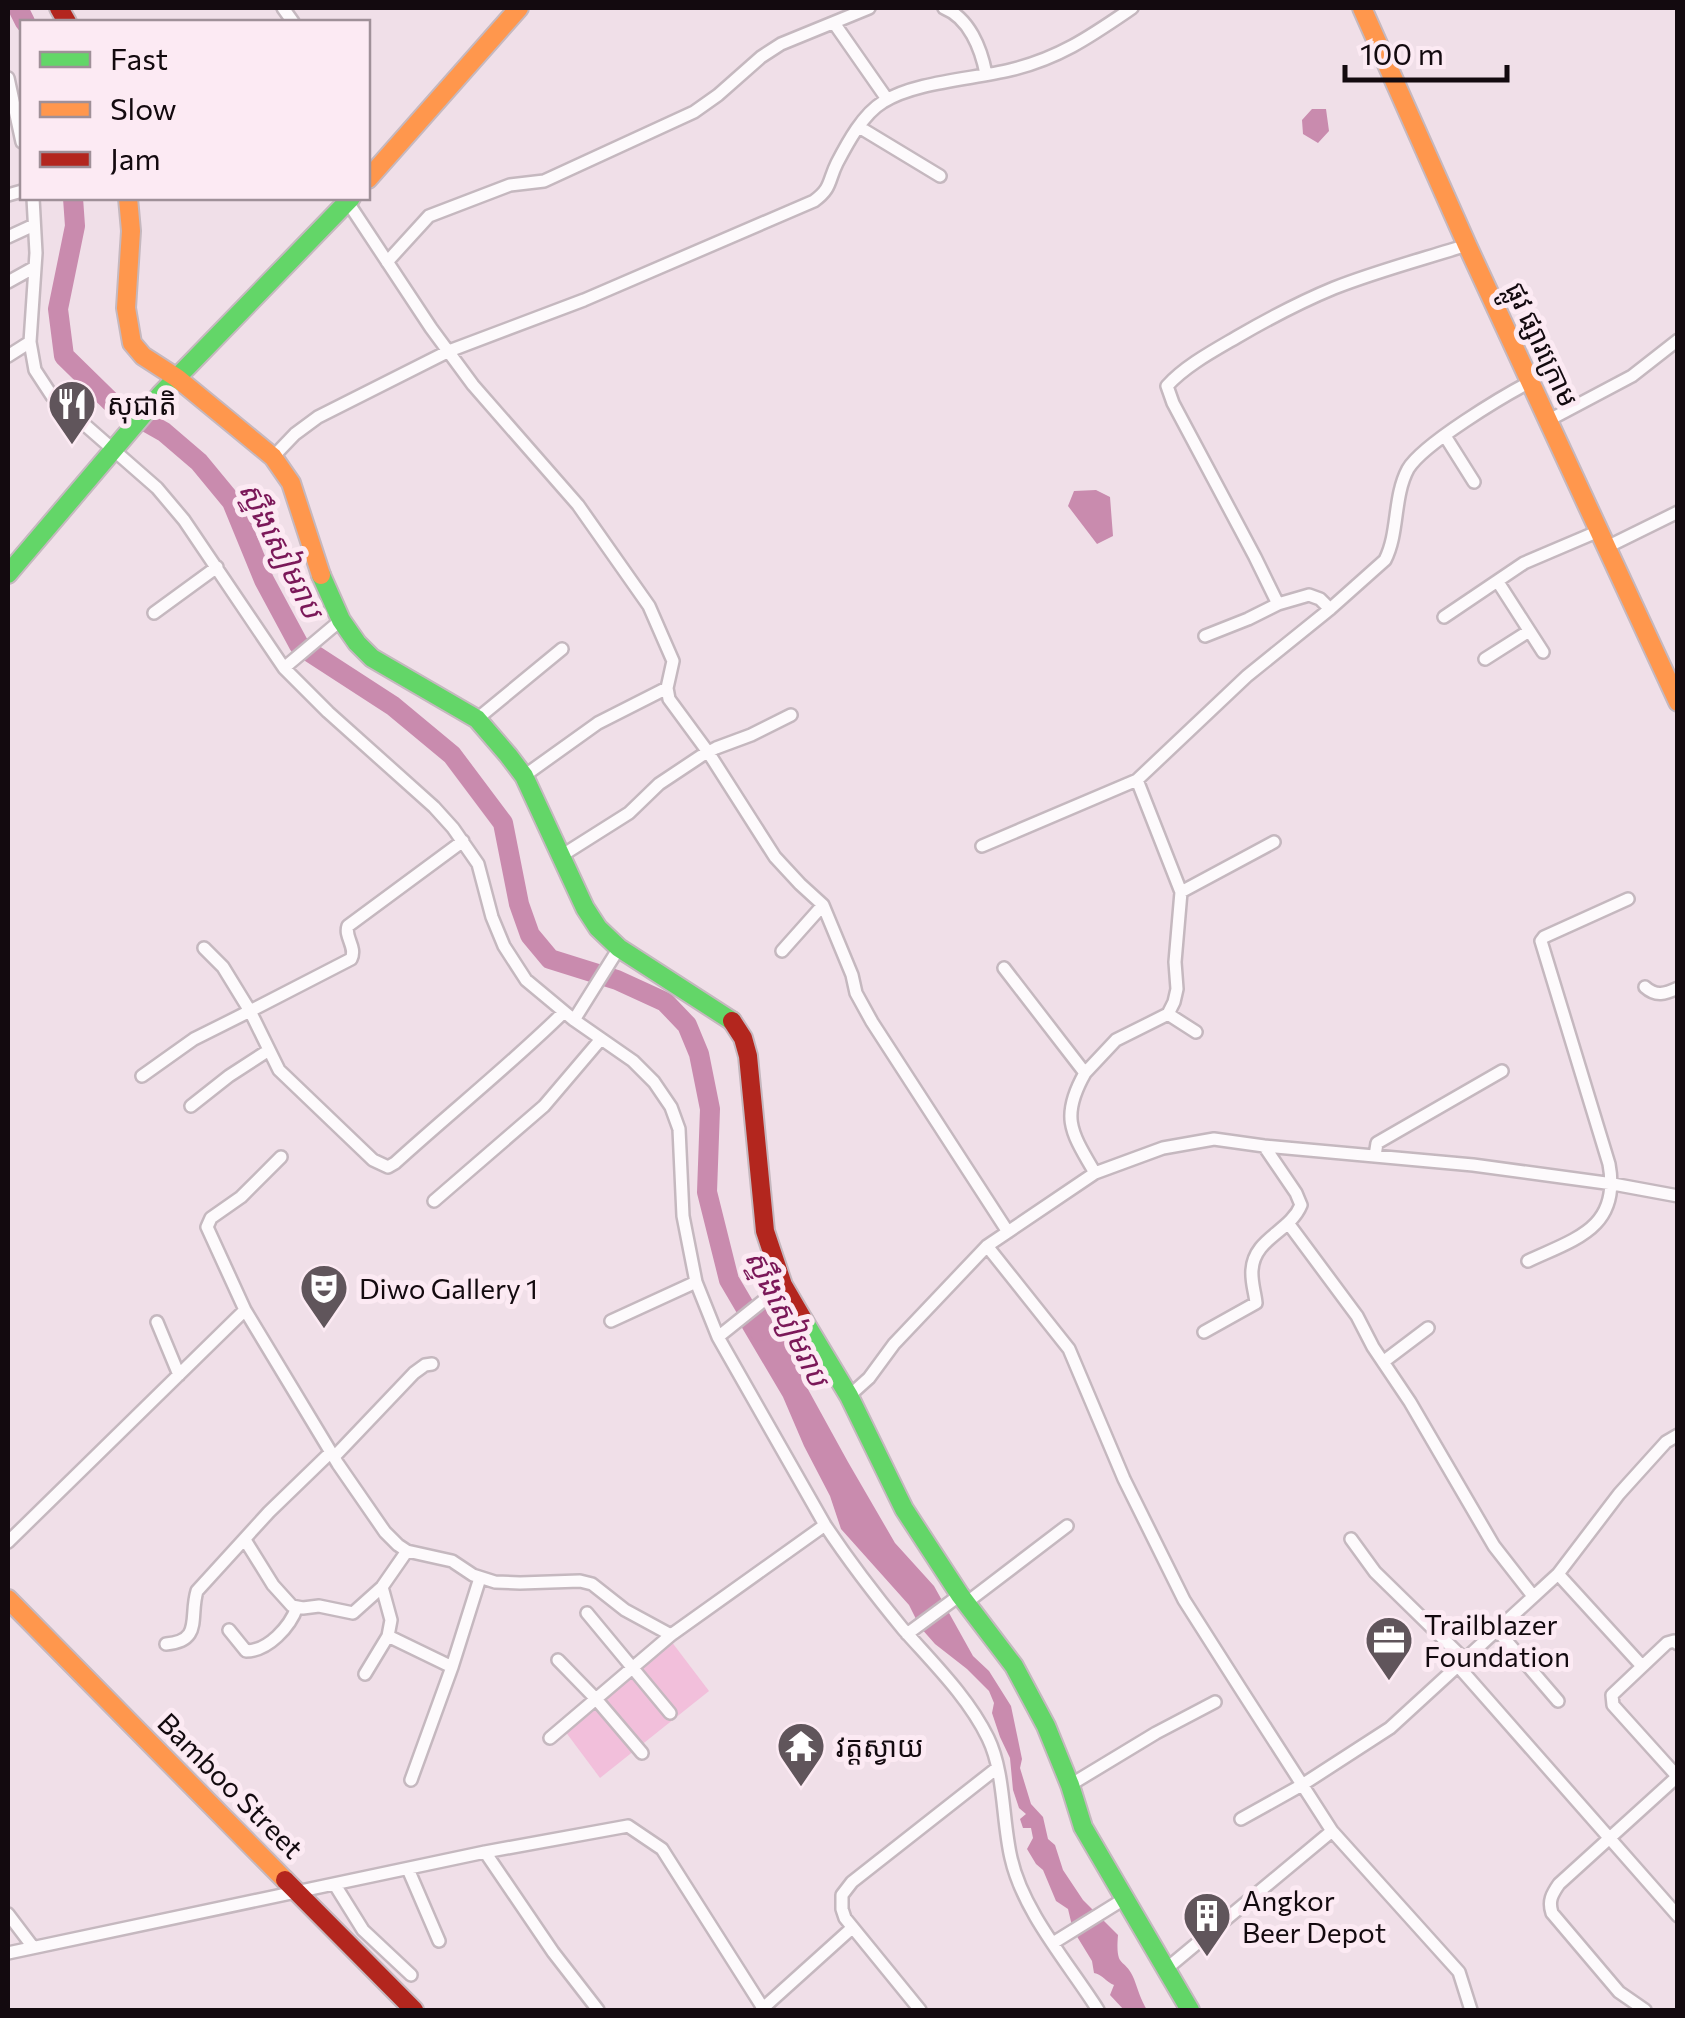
<svg xmlns="http://www.w3.org/2000/svg" width="1685" height="2018" font-family="Commissioner,'Noto Sans Khmer',sans-serif">
  <style>
    .green { fill: #f2bfdb }
    .water { fill: #c98bae }
    .lines { fill: none; stroke-linecap: round; stroke-linejoin: round }
    .river { stroke: #c98bae; stroke-width: 20 }
    .street-casing { stroke: #c5b8bf; stroke-width: 16 }
    .fast-casing { stroke: #c5b8bf; stroke-width: 22 }
    .slow-casing { stroke: #c5b8bf; stroke-width: 22 }
    .jam-casing { stroke: #c5b8bf; stroke-width: 22 }
    .street { stroke: #fdfafc; stroke-width: 11 }
    .fast { stroke: #63d668; stroke-width: 18 }
    .slow { stroke: #ff974d; stroke-width: 18 }
    .jam { stroke: #b3261e; stroke-width: 18 }
    .labels { text-anchor: middle; dominant-baseline: central; stroke-width: 10; stroke-linejoin: round; paint-order: stroke }
    .street-label { font-size: 28px; fill: #130a0f; stroke: #fceaf3 }
    .poi-label { font-size: 28px; fill: #130a0f; stroke: #fceaf3; text-anchor: start }
    .water-label { font-size: 30px; font-style: italic; fill: #7b1859; stroke: #fceaf3 }
  </style>
  <rect width="100%" height="100%" fill="#f0dfe8"/>
  <path class="green" d="M668,1637L709,1691L600,1778L559,1723Z"/>
  <path class="water" d="M1312,109H1326L1329,131L1318,143L1303,134L1302,120Z
    M1096,490L1110,497L1113,536L1097,544L1068,506L1074,491Z
    M764,1307L790,1350L804,1382L848,1462L895,1543L934,1586L973,1656L989,1671L1011,1706L1022,1759L1020,1768L1031,1804L1043,1817L1048,1839L1055,1845L1063,1870L1083,1900L1118,1935C1115,1971 1125,1956 1134,1979C1138,1990 1141,2000 1147,2010H1124L1110,1995L1114,1985C1106,1982 1102,1974 1094,1973L1092,1961L1073,1930L1068,1909L1056,1901L1043,1870L1036,1864L1027,1849L1033,1838L1031,1828H1023L1020,1819L1026,1814L1019,1808L1013,1790L1010,1758L1000,1737L992,1713L994,1703L989,1691L967,1669L935,1644L920,1627L909,1605L841,1529L830,1496L804,1446L783,1397L741,1326Z"/>
  <g class="lines">
    <path class="river" d="M18,8L25,22
      M73,198L75,226L58,309L64,356L111,402L164,432L199,462L232,502L264,580L299,645L393,706L452,755L503,823L519,904L530,935L550,959L617,980L665,1002L687,1025L699,1054L710,1109L707,1192L729,1280L759,1331"/>
    <g class="street-casing">
      <path id="street" d="M283,8L293,22
        M944,8C969,18 981,48 986,74
        M834,23L887,99
        M8,78L22,142
        M859,127L940,176
        M8,195L22,191
        M33,198L36,253L30,342L35,370L52,396L157,488L184,520L284,668L328,712L434,807L453,828L478,864L492,917L504,946L526,980L574,1020L633,1061L654,1082L671,1107L679,1129L683,1216L696,1282L718,1337L825,1525C849,1561 875,1595 903,1629C933,1663 968,1697 988,1738C1005,1773 1002,1820 1011,1858C1023,1912 1069,1964 1098,2010
        M347,201L431,328L473,385L578,505L649,606L673,661L667,688L669,699L708,752L775,857L800,884L823,905L852,975L856,993L872,1022L1008,1232
        M8,237L34,225
        M387,262L429,216L510,185L544,181L694,112L718,95L761,57L781,44L869,8
        M8,282L35,267
        M8,356L30,342
        M1549,420L1632,376L1678,340
        M1445,436L1474,482
        M273,457L295,434L318,417L449,351L584,300L814,201C832,188 828,181 837,163C848,142 863,114 883,102C914,82 973,79 1010,70C1060,58 1091,36 1132,8
        M1607,547L1678,512
        M1498,582L1543,652
        M1278,604L1255,557L1173,403L1167,386C1185,366 1213,351 1237,337C1268,319 1300,302 1334,288C1377,271 1423,259 1467,245
        M154,613L217,567
        M1444,617L1524,563L1599,531
        M1205,636L1248,619L1278,604L1309,595L1320,599L1330,609
        M1485,659L1529,631
        M284,668L341,620
        M477,719L562,649
        M524,776L598,723L667,688
        M463,841L348,926C344,937 357,947 351,959L250,1011L279,1070L373,1160L388,1167L395,1163C451,1112 510,1065 564,1012
        M982,846L1137,780
        M561,856L629,813L659,784L701,756L716,748L751,735L791,715
        M1181,892L1274,842
        M782,951L823,905
        M1004,968L1085,1073C1060,1117 1071,1132 1095,1173
        M1645,987C1656,997 1665,994 1678,988
        M1168,1014L1174,1002L1177,989L1175,962L1181,892L1137,780L1247,676L1330,609L1385,560C1399,533 1393,497 1408,469C1423,444 1503,396 1530,382
        M574,1020L619,948
        M1085,1073L1116,1040L1168,1014L1196,1032
        M142,1076L194,1039L250,1011L223,967L204,948
        M191,1106L229,1076L269,1050
        M1375,1156L1377,1143L1502,1071
        M281,1157L241,1197L211,1218L207,1227L245,1310L338,1464L385,1532L398,1545L407,1551L452,1561L473,1575L495,1582L520,1583L580,1581L592,1584L625,1610L671,1635
        M434,1201L544,1106L601,1039
        M1288,1223L1357,1316L1373,1347L1410,1402L1494,1546L1533,1596
        M987,1246L1069,1349L1124,1479L1184,1600L1240,1688L1332,1831L1459,1972L1471,2010
        M1528,1261C1575,1239 1621,1228 1609,1164L1541,941L1544,937L1628,899
        M611,1321L696,1282
        M157,1322L179,1375
        M1204,1332L1256,1303C1255,1292 1251,1282 1252,1270C1254,1238 1290,1232 1301,1205L1296,1193L1264,1146
        M718,1337L783,1285
        M1383,1362L1428,1328
        M849,1396L869,1378L894,1344L987,1246L1095,1173L1163,1148L1214,1139L1264,1146L1473,1165L1613,1184L1678,1196
        M334,1457L414,1373L425,1365L432,1364
        M1351,1539L1375,1572L1465,1660
        M245,1540L273,1585L292,1606L303,1608L319,1606L353,1613L382,1587L407,1551
        M8,1542L245,1310
        M1558,1574L1642,1666
        M966,1603L1067,1526
        M587,1613L670,1713
        M229,1630L246,1651C268,1651 290,1627 297,1607
        M1497,1630L1558,1701
        M907,1634L960,1595
        M388,1636L452,1667
        M166,1644C203,1641 189,1617 197,1591L269,1512L331,1452
        M558,1660L596,1699L642,1753
        M1458,1666L1678,1916
        M365,1674L388,1636L391,1620L382,1587
        M550,1738L671,1635L825,1525
        M1677,1776L1613,1705L1612,1695L1667,1643L1674,1641L1678,1644
        M411,1780L452,1667L480,1578
        M1070,1785L1156,1733L1215,1702
        M1241,1819L1302,1785L1390,1728L1558,1574L1619,1494L1666,1442L1678,1435
        M485,1852L553,1952L598,2010
        M408,1869L439,1941
        M335,1885L363,1930L411,1975
        M8,1914L33,1947
        M1053,1943L1124,1899
        M8,1953L485,1852L628,1826L662,1849L763,2008
        M1165,1970L1332,1831
        M761,2010L852,1928
        M920,2010L845,1918L842,1909V1895L852,1882L997,1768
        M1645,2010L1619,1992L1552,1913C1548,1901 1552,1894 1559,1884L1678,1776"/>
    </g>
    <g class="fast-casing">
      <path id="fast" d="M8,574L160,395L351,198
        M321,575L341,620L357,643L372,658L477,719L508,755L524,776L585,908L598,928L619,948L732,1021
        M804,1321L849,1396L904,1509L960,1595L1014,1666L1046,1726L1070,1785L1083,1827L1190,2010"/>
    </g>
    <g class="slow-casing">
      <path id="slow" d="M1362,8L1467,245L1678,702
        M368,179L519,8
        M128,198L131,231L126,308L132,343L143,356L177,378L273,457L291,483L321,575
        M8,1599L285,1880"/>
    </g>
    <g class="jam-casing">
      <path id="jam" d="M59,8L67,22
        M732,1021L743,1038L748,1056L765,1231L783,1285L804,1321
        M285,1880L414,2010"/>
    </g>
    <use href="#street" class="street"/>
    <use href="#fast" class="fast"/>
    <use href="#slow" class="slow"/>
    <use href="#jam" class="jam"/>
  </g>
  <defs>
    <g id="restaurant-pin" transform="scale(2.5)"><path d="M0 17L-7.5 6A9.5 9.5 0 1 1 7.5 6Z" fill="#60555b" stroke="#fceaf3"/><path d="M-5-6h1v4h1v-4h1v4h1v-4h1v5L-1.5 .5V6h-2V.5L-5-1ZM5-6V6H3V1.5H1.5Q1.5-4 5-6Z" fill="#fff"/></g>
    <g id="theatre-pin" transform="scale(2.5)"><path d="M0 17L-7.5 6A9.5 9.5 0 1 1 7.5 6Z" fill="#60555b" stroke="#fceaf3"/><path d="M-5-5.5Q0-4 5-5.5V0Q5 5 0 6Q-5 5-5 0ZM-3.3-2.5H-1v1.5H-3.3ZM1-2.5H3.3v1.5H1ZM-2.8 1Q0 5.5 2.8 1Z" fill="#fff"/></g>
    <g id="office-pin" transform="scale(2.5)"><path d="M0 17L-7.5 6A9.5 9.5 0 1 1 7.5 6Z" fill="#60555b" stroke="#fceaf3"/><path d="M-6-3h4V-5.5h4V-3h4V5H-6ZM-1-4.5V-3h2v-1.5ZM-6 0V1H6V0Z" fill="#fff"/></g>
    <g id="temple-pin" transform="scale(2.5)"><path d="M0 17L-7.5 6A9.5 9.5 0 1 1 7.5 6Z" fill="#60555b" stroke="#fceaf3"/><path d="M0-6L5-2H3V0L6.5 2.5H4V6H1.5V3h-3V6H-4V2.5H-6.5L-3 0V-2H-5Z" fill="#fff"/></g>
    <g id="building-pin" transform="scale(2.5)"><path d="M0 17L-7.5 6A9.5 9.5 0 1 1 7.5 6Z" fill="#60555b" stroke="#fceaf3"/><path d="M-4-6H4V6H1V3H-1V6H-4ZM-2.5-4.3h1.7v1.8h-1.7ZM.8-4.3h1.7v1.8H.8ZM-2.5-1h1.7V.8h-1.7ZM.8-1h1.7V.8H.8Z" fill="#fff"/></g>
  </defs>
  <g fill-rule="evenodd">
    <use href="#restaurant-pin" x="72" y="404"/>
    <use href="#theatre-pin" x="324" y="1288"/>
    <use href="#office-pin" x="1389" y="1640"/>
    <use href="#temple-pin" x="801" y="1746"/>
    <use href="#building-pin" x="1207" y="1916"/>
  </g>
  <g class="labels">
    <g class="street-label">
      <text transform="translate(1543 344) rotate(65)">ផ្លូវ ផ្សារក្រោម</text>
      <text transform="translate(231 1785) rotate(45)">Bamboo Street</text>
    </g>
    <g class="poi-label">
      <text x="107" y="404">សុជាតិ</text>
      <text x="359" y="1288">Diwo Gallery 1</text>
      <text x="1424" y="1624">Trailblazer<tspan x="1424" dy="32">Foundation</tspan></text>
      <text x="836" y="1746">វត្តស្វាយ</text>
      <text x="1242" y="1900">Angkor<tspan x="1242" dy="32">Beer Depot</tspan></text>
    </g>
    <g class="water-label">
      <text transform="translate(283 549) rotate(63)">ស្ទឹងសៀមរាប</text>
      <text transform="translate(789 1317) rotate(63)">ស្ទឹងសៀមរាប</text>
    </g>
  </g>
  <rect width="1685" height="2018" fill="none" stroke="#130a0f" stroke-width="20"/>
  <rect x="20" y="20" width="350" height="180" fill="#fceaf3" stroke="#9f9098" stroke-width="2.5"/>
  <rect x="40" y="52" width="50" height="15" fill="#63d668" stroke="#9f9098" stroke-width="2.5"/>
  <text x="110" y="70" font-size="30" fill="#130a0f">Fast</text>
  <rect x="40" y="102" width="50" height="15" fill="#ff974d" stroke="#9f9098" stroke-width="2.5"/>
  <text x="110" y="120" font-size="30" fill="#130a0f">Slow</text>
  <rect x="40" y="152" width="50" height="15" fill="#b3261e" stroke="#9f9098" stroke-width="2.5"/>
  <text x="110" y="170" font-size="30" fill="#130a0f">Jam</text>
  <path d="M1345 65v15h162v-15" fill="none" stroke="#130a0f" stroke-width="5"/>
  <text x="1360" y="65" font-size="30" fill="#130a0f" stroke="#fceaf3" stroke-width="8" paint-order="stroke">100 m</text>
</svg>
